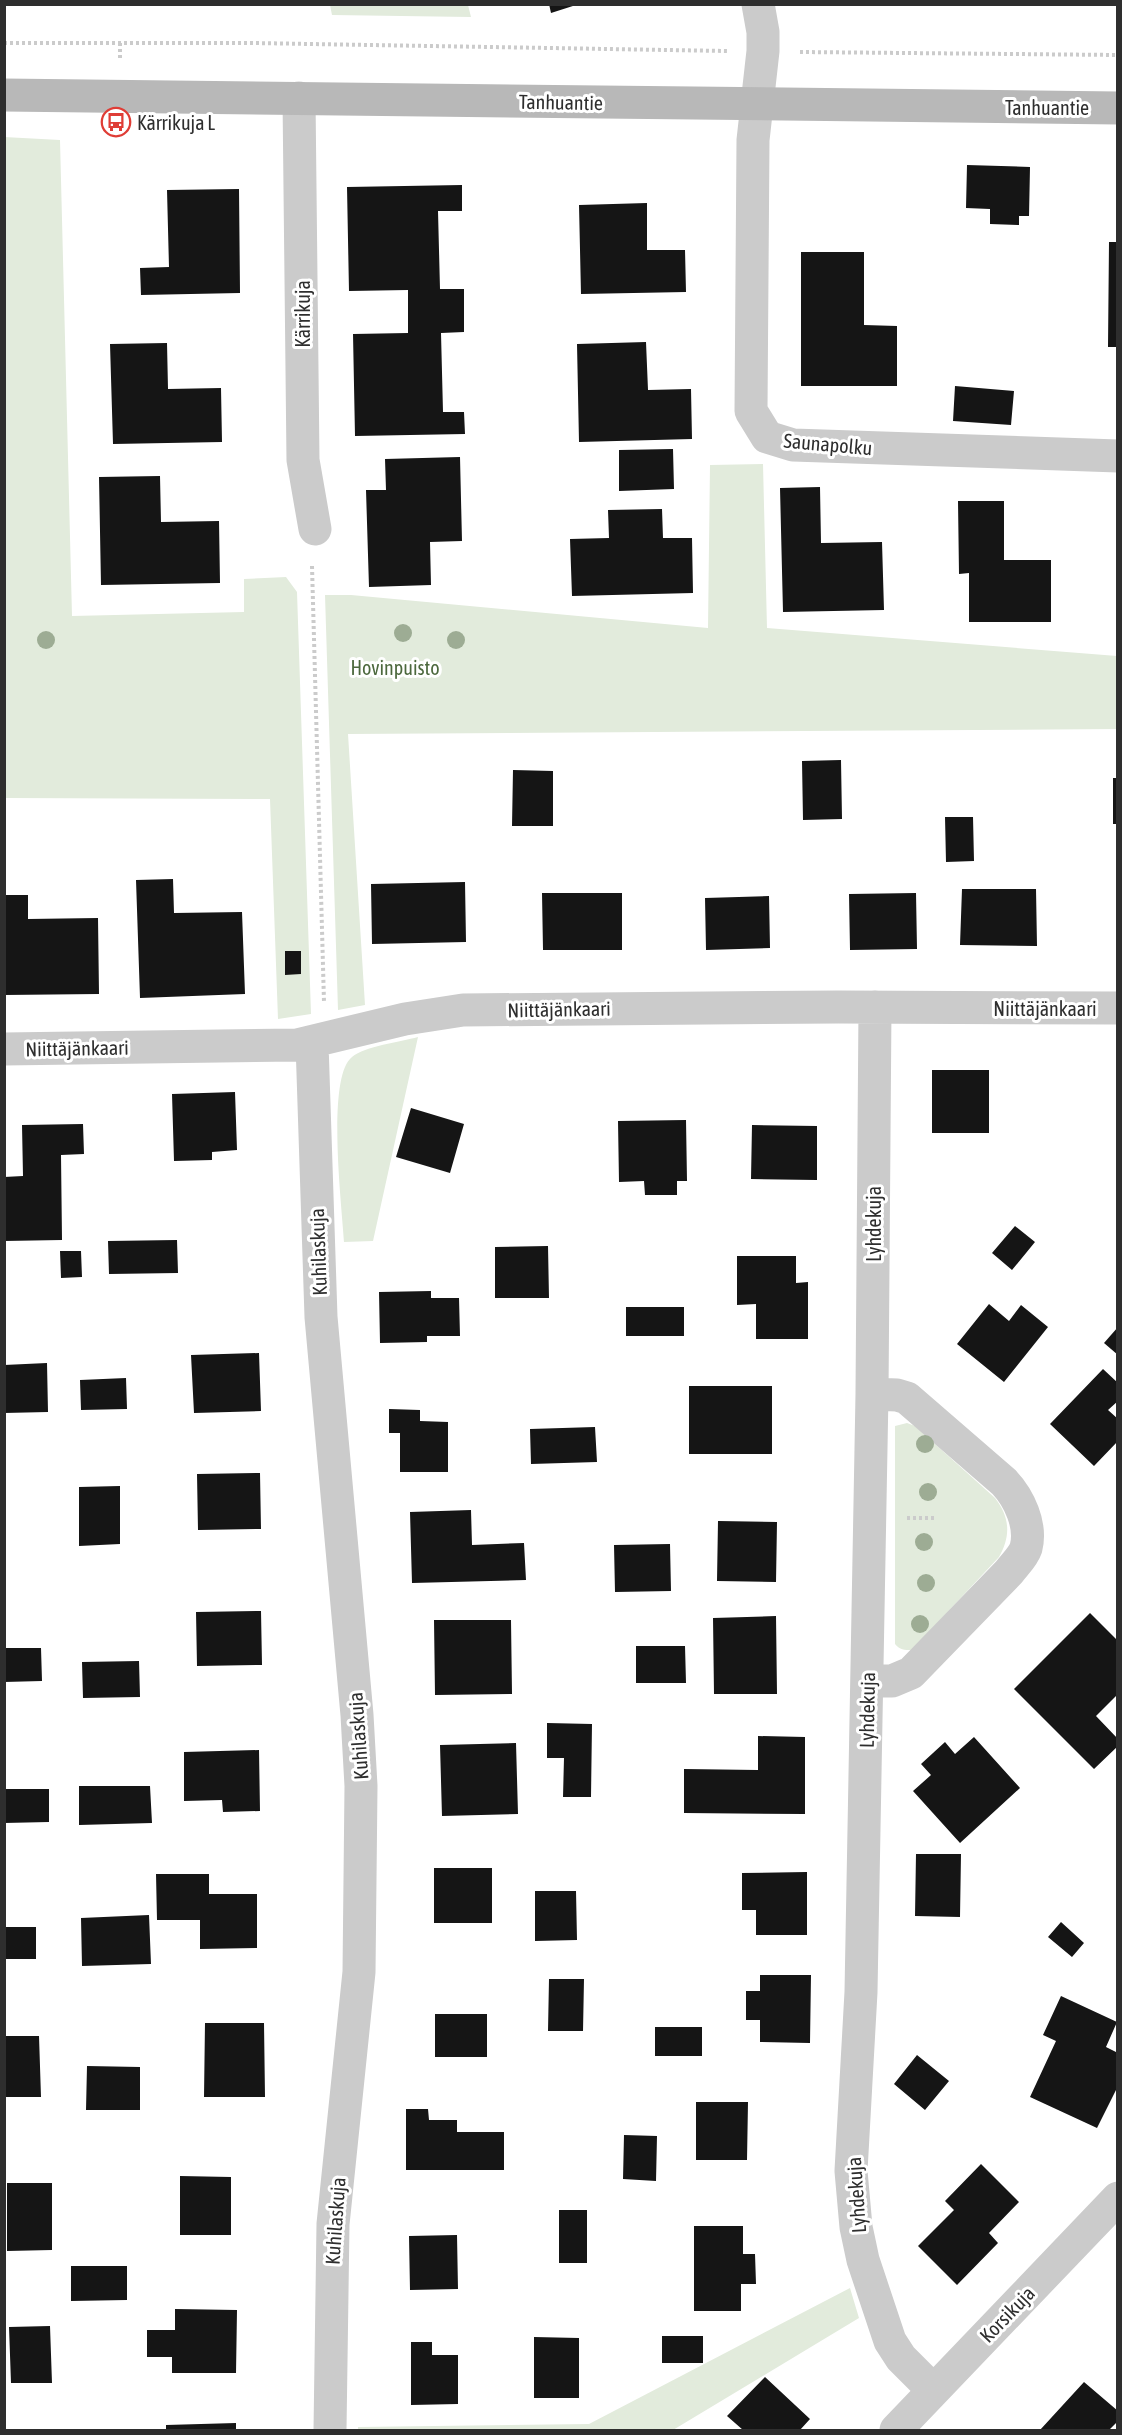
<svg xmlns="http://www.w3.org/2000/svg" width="1122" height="2435" font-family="'Asap Condensed',sans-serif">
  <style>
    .green { fill: #e2ebdc }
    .building { fill: #151515 }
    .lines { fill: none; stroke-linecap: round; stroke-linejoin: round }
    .path { stroke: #cbcbcb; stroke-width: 4; stroke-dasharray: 3 3; stroke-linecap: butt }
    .street { stroke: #cbcbcb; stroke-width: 33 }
    .secondary { stroke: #b8b8b8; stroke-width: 33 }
    .tree { fill: #9dac94 }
    .labels { text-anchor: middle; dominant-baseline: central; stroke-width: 6; stroke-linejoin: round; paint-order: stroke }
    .street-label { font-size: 20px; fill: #2e2e2e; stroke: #fff }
    .poi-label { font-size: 20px; fill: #2e2e2e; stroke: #fff; text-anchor: start }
    .park-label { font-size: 20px; fill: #4c683d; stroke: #fff }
  </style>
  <rect width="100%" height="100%" fill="#fff"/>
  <path class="green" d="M330,5H468L471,17L332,15Z
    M4,137L60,140L72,616L244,612V579L286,577L297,592L311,1014L278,1019L270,799L5,798Z
    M763,464L767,628L1117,656V729L348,734L365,1005L338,1010L325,595H351L708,628L710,465Z
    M418,1037L373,1241L344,1242C342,1207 326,1077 352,1057C365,1046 400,1042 418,1037Z
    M907,1423L915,1426L995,1498C1010,1517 1011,1536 999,1557L912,1650C904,1650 900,1650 895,1644V1426Z
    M850,2288L859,2318L673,2430H358V2427L589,2424Z"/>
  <path class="building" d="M549,4H576V5L551,13Z
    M967,165L1030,167L1029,216H1019V225L990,224V209L966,208Z
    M462,185V211H438L440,289H464V332L441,333L443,412H464L465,434L355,436L353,334L408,333V290L349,291L347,187Z
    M239,189L240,293L141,295L140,268L169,267L167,190Z
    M647,203V250H685L686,292L581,294L579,205Z
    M1109,242H1118V347H1108Z
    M801,252H864V325L897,326V386H801Z
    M646,342L648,390L691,389L692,439L579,442L577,344Z
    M167,343L168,389L221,388L222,442L113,444L110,344Z
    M955,386L1014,391L1011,425L953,421Z
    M673,449L674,489L619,491V450Z
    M460,457L462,541L430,542L431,585L369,587L366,490H386L385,459Z
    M160,476L161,522L219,521L220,583L101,585L99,477Z
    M820,487L821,543L882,542L884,610L783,612L780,488Z
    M958,501H1004V560H1051V622H969V573L959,574Z
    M662,509L663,538H692L693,593L572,596L570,539L609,538L608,510Z
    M841,760L842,819L803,820L802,761Z
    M513,770L553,771V826H512Z
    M1113,778H1118V824H1113Z
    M945,817H973L974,861L946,862Z
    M173,879L174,913L242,912L245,994L140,998L136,880Z
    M465,882L466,942L372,944L371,884Z
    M962,889H1036L1037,946L960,945Z
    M542,893H622V950H543Z
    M916,893L917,949L850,950L849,894Z
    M4,895H28V919L98,918L99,994L4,995Z
    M769,896L770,948L706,950L705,898Z
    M285,951H301V974L285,975Z
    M932,1070H989V1133H932Z
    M235,1092L237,1150L212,1152V1160L174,1161L172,1094Z
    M411,1108L464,1124L450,1173L396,1157Z
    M686,1120L687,1181H677V1195H645L644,1181L619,1182L618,1121Z
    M83,1124L84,1154L61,1155L62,1240L4,1241V1177L23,1176L22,1125Z
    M752,1125L817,1126V1180L751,1179Z
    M1015,1226L1035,1242L1012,1270L992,1253Z
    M177,1240L178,1273L109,1274L108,1241Z
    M548,1246L549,1298H495V1247Z
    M60,1251H81L82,1277L61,1278Z
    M737,1256H796V1283L808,1282V1339H756V1304L737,1305Z
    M431,1291V1298H459L460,1336H427V1342L380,1343L379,1292Z
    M989,1304L1009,1321L1021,1305L1048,1327L1004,1382L957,1344Z
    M626,1307H684V1336H626Z
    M1118,1327V1355L1104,1343Z
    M259,1353L261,1411L194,1413L191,1355Z
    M47,1363L48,1412L4,1413V1365Z
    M1103,1369L1118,1383V1401L1108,1410L1118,1419V1441L1094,1466L1050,1424Z
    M126,1378L127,1409L81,1410L80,1380Z
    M689,1386H772V1454H689Z
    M389,1409L420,1410V1421L448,1422V1472H400V1433H389Z
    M595,1427L597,1462L531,1464L530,1429Z
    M260,1473L261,1529L198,1530L197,1474Z
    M120,1486V1544L79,1546V1487Z
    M471,1510L472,1545L524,1543L526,1580L412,1583L410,1512Z
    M718,1521L777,1522L776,1582L717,1581Z
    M670,1544L671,1591L615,1592L614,1545Z
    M261,1611L262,1665L197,1666L196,1612Z
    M1090,1613L1118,1641V1694L1096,1716L1118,1739V1746L1094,1769L1014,1689Z
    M776,1616L777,1694H714L713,1618Z
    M434,1620H511L512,1694L435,1695Z
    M636,1646H685L686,1683H636Z
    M4,1648H41L42,1681L4,1682Z
    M139,1661L140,1697L83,1698L82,1662Z
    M547,1723L592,1724L591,1797H563L564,1758H547Z
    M758,1736L805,1737V1814L684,1813V1769L758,1770Z
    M974,1737L1020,1788L960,1843L913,1791L931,1775L921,1764L945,1742L955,1754Z
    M516,1743L518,1814L442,1816L440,1745Z
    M259,1750L260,1811L223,1812L222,1800L184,1801V1752Z
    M79,1786H150L152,1823L79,1825Z
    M4,1789H49V1822L4,1823Z
    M916,1854H961L960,1917L915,1916Z
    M434,1868H492V1923H434Z
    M807,1872V1935H756V1910H742V1873Z
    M156,1874H209V1894H257V1948L200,1949V1920H157Z
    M535,1891H576L577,1940L535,1941Z
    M149,1915L151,1964L82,1966L81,1918Z
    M1061,1922L1084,1943L1072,1957L1048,1937Z
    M4,1927H36V1959H4Z
    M760,1975H811L810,2043L760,2042V2020H746V1991H760Z
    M549,1979H584L583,2031H548Z
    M1061,1996L1117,2022L1106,2047L1118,2053V2086L1097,2128L1030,2097L1056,2041L1043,2035Z
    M435,2014H487V2057H435Z
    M205,2023H264L265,2097H204Z
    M655,2027H702V2056H655Z
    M4,2036H39L41,2097H4Z
    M917,2055L949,2081L925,2110L894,2084Z
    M87,2066L140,2067V2110H86Z
    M696,2102H748L747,2160H696Z
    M406,2109H428L429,2120H457V2132H504V2170H406Z
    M624,2135L657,2136L656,2181L623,2179Z
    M981,2164L1019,2202L989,2233L998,2243L957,2285L918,2246L954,2210L945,2201Z
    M180,2176L231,2177V2235H180Z
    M7,2183H52V2250L7,2251Z
    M559,2210H587V2263H559Z
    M694,2226H743V2254H755L756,2284H741V2311H694Z
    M457,2235L458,2289L410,2290L409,2236Z
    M71,2266H127V2300L71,2301Z
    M175,2309L237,2310L236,2373H172V2357H147V2330H175Z
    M50,2326L52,2383H11L9,2327Z
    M662,2336H703V2363H662Z
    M534,2337L579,2338V2398H534Z
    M411,2342H432V2355H458V2404L411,2405Z
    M765,2377L810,2419L800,2430H743L727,2416Z
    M1084,2382L1118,2411V2421L1109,2430H1040Z
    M236,2423V2430H166V2425Z"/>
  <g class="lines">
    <path class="path" d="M4,43H252L727,51
      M120,43V61
      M800,52L1118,55
      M312,566L324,1002
      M907,1518H936"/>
    <path class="street" d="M758,4L763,32V51L753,140L751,411L767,437L793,445L1118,456
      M299,98L303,460L315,529
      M875,1007L872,1394L861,1992L851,2171L856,2227L863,2260L890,2341L901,2358L933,2390
      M312,1043L321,1317L357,1715L361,1786L359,1972L333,2224L330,2430
      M4,1049L297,1045L405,1019L463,1010L838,1007L1118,1008
      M867,1681H892L911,1673L1009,1572C1015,1564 1023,1557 1026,1548C1032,1525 1019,1498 1004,1482L907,1398L897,1395L872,1394
      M896,2430L1118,2198"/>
    <path class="secondary" d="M4,95L1118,108"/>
  </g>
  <g class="tree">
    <circle cx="403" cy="633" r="9"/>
    <circle cx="46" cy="640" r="9"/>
    <circle cx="456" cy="640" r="9"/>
    <circle cx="925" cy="1444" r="9"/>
    <circle cx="928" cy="1492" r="9"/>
    <circle cx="924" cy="1542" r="9"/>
    <circle cx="926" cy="1583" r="9"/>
    <circle cx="920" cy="1624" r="9"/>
  </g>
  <defs>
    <g id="bus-ring" transform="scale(1.5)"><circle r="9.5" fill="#fff" stroke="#df3d36" stroke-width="1.5"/><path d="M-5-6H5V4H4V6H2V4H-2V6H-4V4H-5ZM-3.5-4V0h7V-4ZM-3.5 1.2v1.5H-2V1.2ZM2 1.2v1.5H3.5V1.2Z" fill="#df3d36"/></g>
  </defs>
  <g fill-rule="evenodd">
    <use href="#bus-ring" x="116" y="122"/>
  </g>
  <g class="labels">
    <g class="street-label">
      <text transform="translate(561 102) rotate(1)">Tanhuantie</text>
      <text x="1047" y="107">Tanhuantie</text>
      <text transform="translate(302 314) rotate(-90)">Kärrikuja</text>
      <text transform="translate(828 444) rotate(5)">Saunapolku</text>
      <text x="1045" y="1008">Niittäjänkaari</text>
      <text transform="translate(559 1009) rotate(-1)">Niittäjänkaari</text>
      <text transform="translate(77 1048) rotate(-1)">Niittäjänkaari</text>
      <text transform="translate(873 1224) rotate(-90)">Lyhdekuja</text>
      <text transform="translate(318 1252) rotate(-92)">Kuhilaskuja</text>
      <text transform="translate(867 1710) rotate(-89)">Lyhdekuja</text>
      <text transform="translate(358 1736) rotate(-94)">Kuhilaskuja</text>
      <text transform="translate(856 2195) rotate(-94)">Lyhdekuja</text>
      <text transform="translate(335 2221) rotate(-86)">Kuhilaskuja</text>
      <text transform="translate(1007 2314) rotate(-46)">Korsikuja</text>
    </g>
    <g class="poi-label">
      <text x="137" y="122">Kärrikuja L</text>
    </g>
    <g class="park-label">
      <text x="395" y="667">Hovinpuisto</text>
    </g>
  </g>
  <rect width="1122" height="2435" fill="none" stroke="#2e2e2e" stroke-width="12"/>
</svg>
